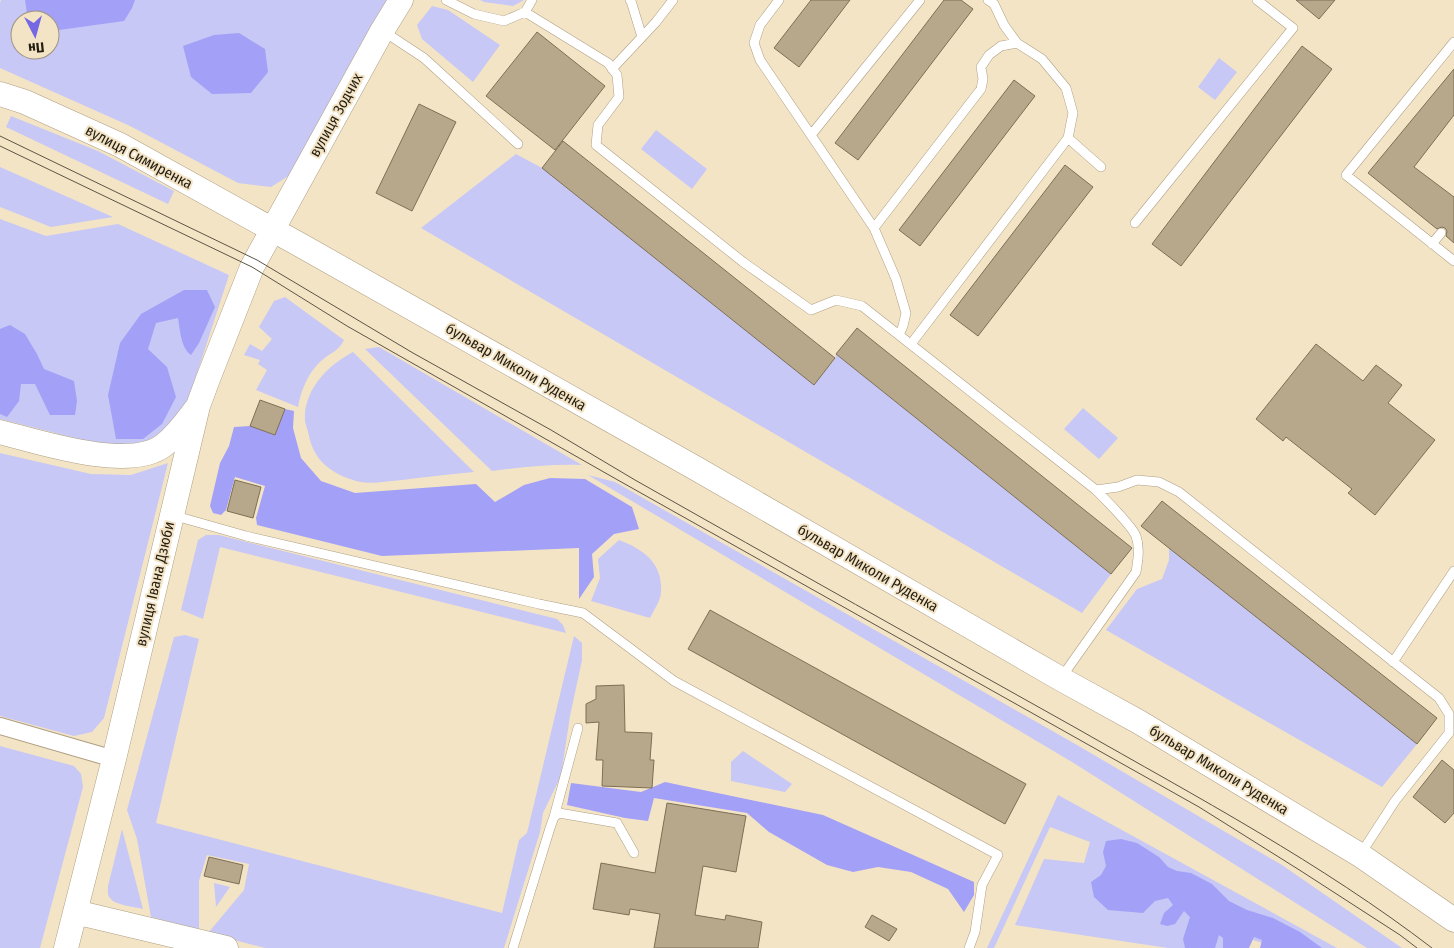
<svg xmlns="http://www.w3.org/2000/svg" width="1454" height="948" font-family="'Fira Sans Condensed',sans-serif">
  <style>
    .green { fill: #c7c8f5; fill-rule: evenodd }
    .forest { fill: #a3a0f7 }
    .building { fill: #b7a88b; stroke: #7d6f54 }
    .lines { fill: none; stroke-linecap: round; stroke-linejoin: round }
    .lane-casing { stroke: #ae9f83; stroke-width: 10 }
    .street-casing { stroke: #ae9f83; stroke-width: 18 }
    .secondary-casing { stroke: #ae9f83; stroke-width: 25 }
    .lane { stroke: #fff; stroke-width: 9 }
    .street { stroke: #fff; stroke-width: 16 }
    .secondary { stroke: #fff; stroke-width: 24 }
    .tram { stroke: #5c5443; stroke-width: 1 }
    .labels { text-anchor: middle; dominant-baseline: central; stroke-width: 4; stroke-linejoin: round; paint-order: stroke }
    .street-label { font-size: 15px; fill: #231d12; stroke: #f4e4c6 }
  </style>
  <rect width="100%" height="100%" fill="#f4e4c6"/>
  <path class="green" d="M1,0H388L290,175L271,187L238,183L130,126L0,68V3ZM20,20H50V50H20Z
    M480,0H524L513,6L484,2Z
    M432,6L448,10L500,45L473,82L422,39L417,25Z
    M1219,58L1237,72L1215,100L1198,87Z
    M11,116L98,151L174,191L168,204L6,127Z
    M656,130L707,169L692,189L641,149Z
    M516,154L542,168L814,384L835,359L836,354L1111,574L1082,613L421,228Z
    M0,167L113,217L51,227L0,207Z
    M0,219L46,236L118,224L229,275L190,395L174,426L146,445L106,446L0,419Z
    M285,297L344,340C338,352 331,352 321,361C308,373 301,390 298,407L256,390L267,370L258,364L260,360L244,355L250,344L262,351L272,339L259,327L274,301Z
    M379,347L582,465C551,464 522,467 492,471L365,349Z
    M353,352L474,472C450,474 426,477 402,480C387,481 371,485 356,481C332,474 314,461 309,436C308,431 306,426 305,421C303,390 328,365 353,352Z
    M1083,408L1118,438L1099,459L1064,429Z
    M0,453L91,474L131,475L168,463L104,718L92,732L74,736L0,716Z
    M588,475L615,482L1077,745L1282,865L1402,948H1367L1072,762Z
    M206,535H219L557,619L563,625L566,633L220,547L203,619L181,610L198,540Z
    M619,540C643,549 663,563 661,592C661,600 654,610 650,618L591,601L600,578L598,559Z
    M1169,548L1417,744L1382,787L1106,630L1137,589L1162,579L1169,560Z
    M185,635L199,639L156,823L502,913L519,840L527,833L574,636L582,643V660L570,716L561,776L543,813L540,832L504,948H265L208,933L244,890L249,864L207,855L199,881V930L151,917L137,839L127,810L174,637Z
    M0,746L74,766L81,774L83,787L40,948H0Z
    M743,751L792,784L785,792L731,781V762Z
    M1058,795L1337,948H1278L1231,933L1228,948H1168L1015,925L1044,859L1084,863L1090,842L1050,827L994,948H987Z
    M122,829L143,909C136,907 114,905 110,898C107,895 108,890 108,886Z
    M214,883L230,887L216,907Z"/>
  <path class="forest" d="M25,0H135L132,8L124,21L52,31L50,30V20H28Z
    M239,33L265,49L268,72L251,93L212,94L191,77L183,46L214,35Z
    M184,290H207L215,307L199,343L191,355C181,348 180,330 178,318L156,323L148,349L167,367L176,397L162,424L143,439H116L108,395L120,343L141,314Z
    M10,325L25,334L37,354L44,369L74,381L77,401L75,415H50L35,384H21L19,401L7,417L0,414V329Z
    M285,409L294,411L293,428L301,458L321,481L355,493L476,484L495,502L524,485L550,478L585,479L632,507L639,529L614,534L592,554L594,577L579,599V548L382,556L257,525L256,518L265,486L235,477L226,510L221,515L213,513L210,506L220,463L229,446L234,427L250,426L275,435Z
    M665,782L823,815L974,882V895L964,912L948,889L911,872L878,867L853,872L827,865L769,832L747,813L654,798L648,821L625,818L567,805L571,783L641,792Z
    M1121,839L1137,843L1159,857L1168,867L1177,871L1191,873L1212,884L1229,901L1247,910L1273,918L1300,932L1322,948H1260L1262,940L1254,937L1249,948H1223V938L1219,935L1215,948H1185L1183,939L1190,917L1184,911L1175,924L1167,926L1160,924L1164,913L1173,905L1168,898L1155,901L1143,913L1108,910L1094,897L1091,882L1101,875L1106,866L1103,852L1106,841Z"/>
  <path class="building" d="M811,0H850L799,67L774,48Z
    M944,0H961L973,9L858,160L835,143Z
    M1296,0H1335L1319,19Z
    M537,32L605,86L555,150L486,96Z
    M1302,46L1332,69L1181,266L1152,244Z
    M1454,69V115L1414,167L1454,197V243L1446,236L1447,231L1445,228L1442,227L1437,229L1368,173Z
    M1014,80L1035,96L920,246L899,230Z
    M419,104L456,122L412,211L376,193Z
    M563,141L835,358L814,385L542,168Z
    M1065,165L1093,187L978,336L950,315Z
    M857,328L1132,548L1111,574L836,354Z
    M1316,344L1363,381L1376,365L1402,385L1388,403L1435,440L1375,515L1348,493L1352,489L1286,437L1283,441L1256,419Z
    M260,400L285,409L275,435L250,426Z
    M235,480L261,487L253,518L227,511Z
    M1162,501L1437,718L1417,744L1141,526Z
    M710,610L1026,784L1005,824L688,649Z
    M624,685L625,732L652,733L650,760H654L652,788L602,786L603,760H596L599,722L586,723V704L596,699V686Z
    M1442,760L1454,770V813L1445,823L1413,797Z
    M667,803L746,816L736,872L703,866L695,915L725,920L726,915L762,922L758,948H654L660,914L630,909L629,915L593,909L601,863L655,873Z
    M209,857L243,865L239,884L204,876Z
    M872,915L897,929L889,941L865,927Z"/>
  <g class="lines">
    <g class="lane-casing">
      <path id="lane" d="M446,0L474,14L504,21L525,12L532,0
        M630,0L631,1L642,37
        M779,0L760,25L754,43L760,60L874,228L896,279L906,313L903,326L899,335
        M988,0L994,4L1004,25L1017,43
        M525,12L608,63L617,75L619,97L598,125L596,145L743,262L811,310L836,300L862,306L1096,490C1106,500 1131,525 1136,536C1140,548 1138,560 1136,572L1061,678
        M383,31L424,58L518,144
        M1454,42L1346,175L1454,261
        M612,69L656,22L673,0
        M811,135L920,0
        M1068,138L1101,167
        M1135,223L1293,28L1257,0
        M874,228L981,89L983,79L981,67L989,55L1001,46L1017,43L1042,59L1066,88L1073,113L1068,138L911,344
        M1432,244L1441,233
        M1096,490L1118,487L1137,480L1159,482L1179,492L1439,698L1449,714V733L1395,801L1360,855
        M172,515L246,536L539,604L583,613L674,681L998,855L982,885L975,932L969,948
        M1393,662L1454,571
        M554,817L578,728
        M513,948L550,828L554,817L559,813L617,823L634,853"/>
    </g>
    <g class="street-casing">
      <path id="street" d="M0,726L114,759"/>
    </g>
    <g class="secondary-casing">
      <path id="secondary" d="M0,94L25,102L120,145L302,246L697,469L1061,679L1139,722L1360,855L1454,920
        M0,432C39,442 130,472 164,445C177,435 186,422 195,410
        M75,912L226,948
        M66,948L114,759L198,406L208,379L252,267L382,31L401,0"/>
    </g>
    <use href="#lane" class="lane"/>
    <use href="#street" class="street"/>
    <use href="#secondary" class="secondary"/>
    <path class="tram" d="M0,136L257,260L413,353L551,430L635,480C782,563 929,646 1076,728C1197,797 1321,863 1432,948
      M0,146L252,267L347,326L616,479L1199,807L1301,871L1400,935L1417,948"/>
  </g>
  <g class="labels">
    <g class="street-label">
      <text transform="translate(336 115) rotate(-61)">вулиця Зодчих</text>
      <text transform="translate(139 157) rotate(28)">вулиця Симиренка</text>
      <text transform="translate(516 367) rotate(30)">бульвар Миколи Руденка</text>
      <text transform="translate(868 568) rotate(30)">бульвар Миколи Руденка</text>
      <text transform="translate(155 584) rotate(-77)">вулиця Івана Дзюби</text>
      <text transform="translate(1219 770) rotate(31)">бульвар Миколи Руденка</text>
    </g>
  </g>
  <g transform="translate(35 35) rotate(174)"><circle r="24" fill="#f4e4c6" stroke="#a0947e"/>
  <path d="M0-4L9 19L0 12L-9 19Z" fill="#7568e3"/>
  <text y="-8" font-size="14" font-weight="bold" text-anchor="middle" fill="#231d12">Пн</text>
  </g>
</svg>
